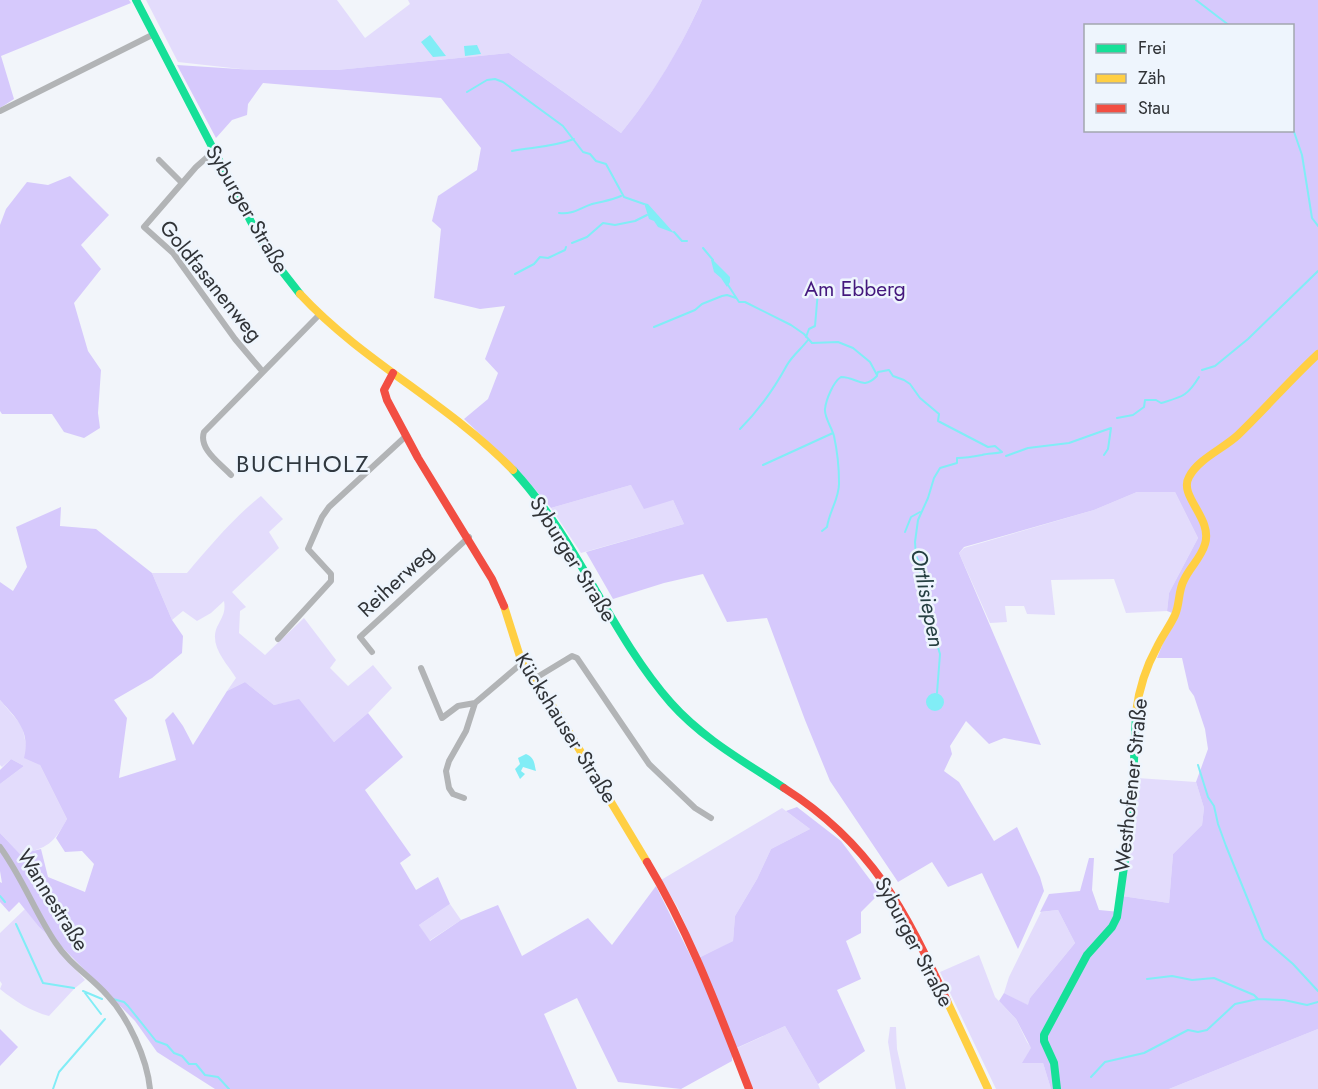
<svg xmlns="http://www.w3.org/2000/svg" width="1318" height="1089" font-family="Jost,sans-serif">
  <style>
    .green { fill: #e3dcfc }
    .forest { fill: #d6c9fc; fill-rule: evenodd }
    .water { fill: #81edf6 }
    .lines { fill: none; stroke-linecap: round; stroke-linejoin: round }
    .stream { stroke: #81edf6; stroke-width: 2 }
    .street { stroke: #b2b4b6; stroke-width: 6 }
    .fast { stroke: #16e098; stroke-width: 8 }
    .slow { stroke: #ffcf43; stroke-width: 8 }
    .jam { stroke: #f24e42; stroke-width: 8 }
    .labels { text-anchor: middle; dominant-baseline: central; stroke-width: 5; stroke-linejoin: round; paint-order: stroke }
    .street-label { font-size: 21px; fill: #303337; stroke: #eef5fd }
    .park-label { font-size: 21px; fill: #44187d; stroke: #eef5fd }
    .water-label { font-size: 22px; font-style: italic; fill: #253f41; stroke: #eef5fd }
    .quarter-label { font-size: 24px; letter-spacing: 1.5px; fill: #30383f; stroke: #eef5fd }
  </style>
  <rect width="100%" height="100%" fill="#f2f5fa"/>
  <path class="green" d="M146,0H337L365,38L410,4L408,0H702C681,48 654,93 621,133L509,53L337,70H250L178,62Z
    M631,485L673,500L684,524L581,553L551,508Z
    M1137,492H1175L1198,538L1169,593L1167,611L1126,613L1114,579L1051,580L1055,615L1027,614L1024,606H1005L1007,622L990,623L959,553L964,548L1094,510Z
    M261,496L283,519L269,532L279,548L232,592L246,607L240,611L239,633L265,655L304,618L336,660L330,668L348,686L373,665L392,688L368,713L334,742L299,700L274,705L245,682L227,691L236,678C226,662 209,646 217,627C222,617 226,612 224,601L211,613L197,621L183,611L172,620L152,573H187C211,545 233,518 261,496Z
    M0,700L22,726L27,749L40,765L67,819C53,844 48,848 20,854L0,833V784L24,766L11,759L2,767L0,765Z
    M1137,778L1196,782L1204,808L1202,825L1173,854L1169,903L1122,896Z
    M782,808L810,829L771,849L757,879L735,916L733,941L700,959L678,908L661,880Z
    M450,904L461,920L429,941L419,925Z
    M25,909L39,927L49,935L52,943L85,980L74,989L49,1016C30,1011 15,1001 0,989L2,984L0,981V933Z
    M1058,910L1075,943L1030,998L1029,1006L1004,993L1009,977L1041,912Z
    M979,955L995,997L1016,1019L1027,1042L1043,1063L1051,1089H996L940,972Z
    M785,1026L818,1084L820,1089H751L735,1049Z
    M890,1027H896L897,1049L906,1089H896L888,1042Z
    M1318,1029V1089H1169Z"/>
  <path class="forest" d="M0,0H129L131,3L1,56L14,99L0,108Z
    M702,0H1318V1029L1169,1089H1051L1043,1063H1022L1031,1048L1016,1019L999,1001L1004,993L1028,1005L1030,998L1075,943L1058,910L1040,912L1049,894L1080,891L1089,858H1094L1092,890L1099,910L1120,912L1122,896L1169,903L1173,854L1202,825L1204,808L1196,782L1208,749L1205,729L1194,696L1189,689L1182,658H1157L1175,614L1167,611L1169,593L1198,538L1175,492H1137L1094,510L964,547L959,553L1041,745L1004,738L989,744L966,721L950,746L952,754L944,771L959,782L994,841L1017,827L1040,877L1044,891L1018,949L982,873L948,887L932,862L898,882L830,781L805,720L767,618L727,622L703,574L664,583L613,599L586,552L684,524L673,500L644,509L631,485L551,508L522,474L464,419L488,399L498,373L485,359L505,306L480,309L434,298L441,229L432,221L438,196L477,170L481,148L441,98L263,83L248,104L247,115L232,120L216,138L177,65L254,70H337L509,53L621,133C653,94 682,46 702,0ZM1086,26H1292V130H1086Z
    M70,176L109,215L81,245L101,269L74,303L88,351L101,370L98,413L100,428L84,438L64,432L52,414H2L0,411V225L6,209L27,182L48,185Z
    M61,507L60,526L96,529L152,573L172,620L183,636L182,653L152,678L114,700L127,718L119,778L176,760L165,720L173,712L183,726L193,745L227,691L245,682L274,705L299,699L334,742L368,713L403,757L365,790L411,855L400,863L416,890L438,877L450,904L419,925L430,941L461,920L498,905L522,956L588,918L612,945L656,886L693,961L733,941L735,916L757,879L771,849L810,829L786,811L797,807L841,841L880,893L861,912V933L846,941L861,979L837,990L865,1051L818,1084L785,1026L732,1050V1061L681,1089L618,1082L577,998L544,1014L577,1089H215L157,1052L135,1021L60,945L39,927L19,902L9,912L0,902V882L2,883L0,871V833L20,854L41,849L48,877L85,892L94,864L82,851L65,852L56,838L67,819L40,765L24,758C31,731 16,718 0,700V582L13,591L27,567L16,527Z
    M11,759L24,766L0,784V770Z
    M0,1029L18,1047L0,1066Z"/>
  <path class="water" d="M430,35L446,56L433,57L421,42Z
    M477,45L481,54L465,56L464,46Z
    M644,203L648,204L674,233L658,227L654,221L649,219Z
    M711,260H713L730,277V282L727,287L721,278L714,272Z
    M926 702a9 9 0 1 1 18 0a9 9 0 1 1-18 0Z
    M526,754C535,758 534,763 536,771L523,767L521,771L525,774L520,779L515,769L520,764L518,758Z"/>
  <g class="lines">
    <path class="stream" d="M1196,0L1230,26
      M467,92L487,80L495,79L503,82L563,126L583,152L590,154L596,161L606,164L624,197L644,204
      M1292,126L1302,155L1312,218L1318,226
      M512,151C534,147 553,147 574,139
      M559,213C572,215 580,208 592,204C603,201 610,201 621,196
      M674,232L682,241H687
      M572,243L587,237L603,223L615,225L635,221L647,215
      M703,248L713,260
      M515,274L534,264L540,257L548,258L565,250L566,247
      M728,285L739,302H745L791,325L804,334L812,343L838,342L853,348L870,362L877,375L878,372L889,370L893,376L904,380L910,384L920,398L939,414L938,421L988,447L995,446L1002,452
      M654,327L695,310L702,304L722,296L727,295L736,298
      M806,337L809,329L815,326L818,291
      M1202,370L1215,366L1248,339L1318,271
      M1117,418L1133,415L1144,407L1145,400H1156L1161,403C1181,397 1187,397 1199,377
      M740,429C759,410 774,389 787,365C792,356 802,348 808,340
      M1006,456L1028,448L1069,443L1111,428L1108,449L1104,455
      M763,465L833,433
      M822,531L827,527C829,512 840,497 839,482C839,467 837,450 834,436C832,428 824,417 825,409C826,400 833,382 841,377C858,377 862,391 877,376
      M905,532L911,517L920,512
      M937,693L940,654L931,625L932,610L930,605L927,585L920,573L921,566L916,556L915,542L918,520L928,498L934,478L940,468L957,463V458C967,458 972,457 982,455C988,453 995,454 1002,452
      M1198,765L1208,797L1214,806L1218,824L1226,846L1264,939L1293,964L1318,991
      M0,896L5,902
      M16,924L43,983L74,988
      M1147,979L1172,976L1192,980L1214,978L1254,995L1258,999
      M83,991L102,999
      M85,993L101,1014
      M113,999L124,1002L128,1006L156,1041L167,1045L174,1053L182,1056L189,1064H196L205,1075L218,1077L229,1089
      M1091,1077L1105,1062L1144,1053L1188,1030L1198,1032L1207,1030L1235,1004L1258,999L1284,1000L1307,1005L1318,1002
      M53,1089L59,1072L105,1019"/>
    <path class="street" d="M0,111L154,34
      M213,152L196,167L144,227L173,253L235,339L263,372
      M159,160L182,183
      M231,475C221,464 198,449 204,432L320,314
      M278,639L331,581V574L308,549L322,517L329,507L406,436
      M372,652L360,637L469,537
      M421,668L442,718L458,706L475,703
      M534,679L572,656L577,658L649,764L695,808L711,818
      M464,798L453,794L449,788L446,771L449,761L466,731L475,703L522,663
      M0,847C22,877 35,912 55,942C70,965 90,976 107,995C128,1017 147,1058 150,1089"/>
    <path class="fast" d="M136,0L250,220L271,257L300,294
      M513,470C578,540 609,632 671,703C703,739 745,762 784,788
      M1057,1089L1054,1063L1044,1041V1035L1087,955L1112,927L1117,917L1132,810L1136,712"/>
    <path class="slow" d="M300,294C363,362 448,403 513,470
      M504,606L522,663L558,714L647,862
      M1136,712C1139,689 1146,667 1157,647C1162,636 1170,626 1175,615C1180,604 1178,591 1184,580C1190,567 1201,558 1205,544C1213,518 1178,496 1189,477C1198,459 1223,449 1238,435C1265,409 1290,380 1318,354
      M947,1001L988,1089"/>
    <path class="jam" d="M393,373L384,390L387,400L418,458L492,579L504,606
      M784,788C872,844 905,910 947,1001
      M647,862C690,933 719,1012 749,1089"/>
  </g>
  <g class="labels">
    <g class="street-label">
      <text transform="translate(247 209) rotate(60)">Syburger Straße</text>
      <text transform="translate(211 281) rotate(51)">Goldfasanenweg</text>
      <text transform="translate(573 559) rotate(58)">Syburger Straße</text>
      <text transform="translate(396 581) rotate(-43)">Reiherweg</text>
      <text transform="translate(566 728) rotate(58)">Kückshauser Straße</text>
      <text transform="translate(1131 785) rotate(-84)">Westhofener Straße</text>
      <text transform="translate(53 900) rotate(58)">Wannestraße</text>
      <text transform="translate(914 942) rotate(62)">Syburger Straße</text>
    </g>
    <g class="park-label">
      <text x="855" y="289">Am Ebberg</text>
    </g>
    <g class="water-label">
      <text transform="translate(928 598) rotate(79)">Ortlisiepen</text>
    </g>
    <g class="quarter-label">
      <text x="303" y="463">BUCHHOLZ</text>
    </g>
  </g>
  <rect x="1084" y="24" width="210" height="108" fill="#eef5fd" stroke="#a2a7ae" stroke-width="1.5"/>
  <rect x="1096" y="44" width="30" height="9" fill="#16e098" stroke="#a2a7ae" stroke-width="1.5"/>
  <text x="1138" y="54" font-size="18" fill="#303337">Frei</text>
  <rect x="1096" y="74" width="30" height="9" fill="#ffcf43" stroke="#a2a7ae" stroke-width="1.5"/>
  <text x="1138" y="84" font-size="18" fill="#303337">Zäh</text>
  <rect x="1096" y="104" width="30" height="9" fill="#f24e42" stroke="#a2a7ae" stroke-width="1.5"/>
  <text x="1138" y="114" font-size="18" fill="#303337">Stau</text>
</svg>
